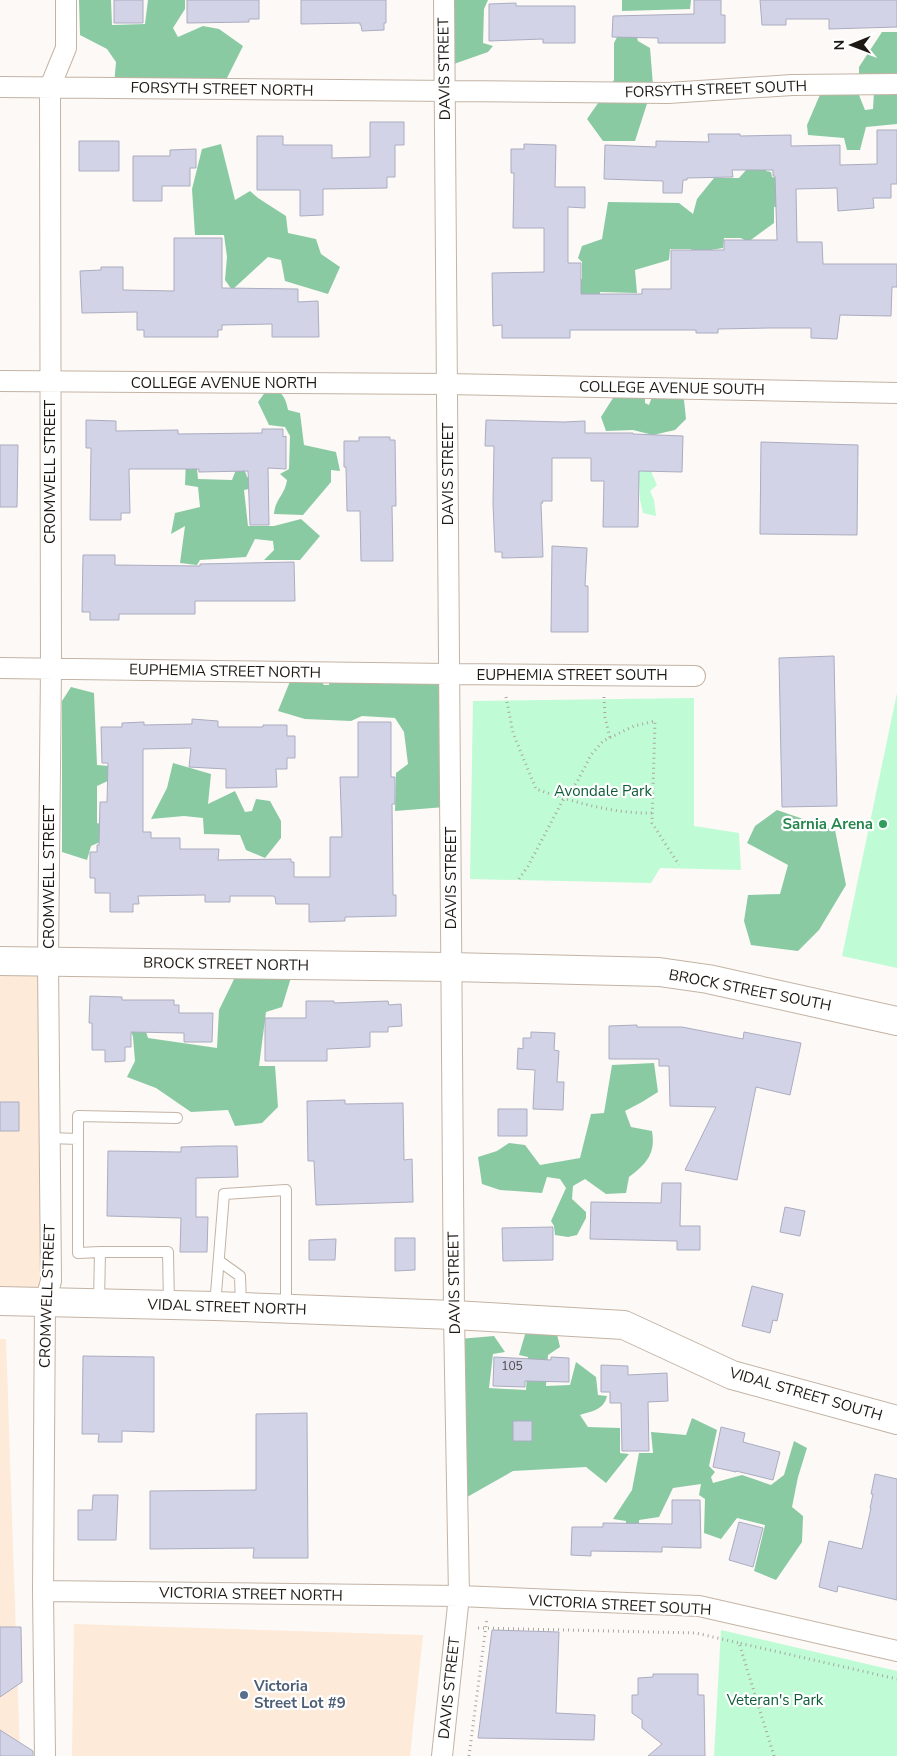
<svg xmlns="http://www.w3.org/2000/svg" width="897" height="1756" font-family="'Nunito Sans',sans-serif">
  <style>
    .built { fill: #fdead9 }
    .green { fill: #bffcd5 }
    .forest { fill: #8acaa3 }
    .building { fill: #d2d3e7; stroke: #abacbf }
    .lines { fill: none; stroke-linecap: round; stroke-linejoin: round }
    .service-casing { stroke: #c3b3a4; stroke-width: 12 }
    .minor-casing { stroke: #c3b3a4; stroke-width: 22 }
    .secondary-casing { stroke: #c3b3a4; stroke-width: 30 }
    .path { stroke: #aaa5a1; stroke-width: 3; stroke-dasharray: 1 4; stroke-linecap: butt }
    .service { stroke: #fff; stroke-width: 10 }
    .minor { stroke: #fff; stroke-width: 20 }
    .secondary { stroke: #fff; stroke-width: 28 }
    .leisure-dot { fill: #2e9e5b; stroke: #fff; stroke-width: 2 }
    .service-dot { fill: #5c6f8a; stroke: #fff; stroke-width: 2 }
    .labels { text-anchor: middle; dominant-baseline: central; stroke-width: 4.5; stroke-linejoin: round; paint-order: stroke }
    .number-label { font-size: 12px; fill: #4c4849 }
    .street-label { font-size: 15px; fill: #1f1914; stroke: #fff }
    .park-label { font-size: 15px; fill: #0e5c37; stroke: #fff }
    .leisure-label { font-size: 15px; font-weight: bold; fill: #27864d; stroke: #fff; text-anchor: end }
    .service-label { font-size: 15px; font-weight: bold; fill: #4e5e75; stroke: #fff; text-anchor: start }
  </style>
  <rect width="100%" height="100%" fill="#fdf9f6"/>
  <path class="built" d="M0,966L43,967V1298L0,1297Z
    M0,1339H6L20,1756H0Z
    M74,1624L423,1635L410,1756H72Z"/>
  <path class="green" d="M652,460V474L657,485L650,491L654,500L656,516L643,513L640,500L638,471Z
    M897,693V968L842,956Z
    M694,698V826L739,833L741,870L660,868L651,883L470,879L473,701Z
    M721,1630L897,1671V1756H714Z"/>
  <path class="forest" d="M79,0H111L112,25L145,24L148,0H185V9L173,28L178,37L203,26L219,29L243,46L223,86L114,85L116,62L107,49L80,35Z
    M445,0H488L484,9L483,43L493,46L488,52L451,65Z
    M622,0H691L690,9L622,11Z
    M621,29L635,31L638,41L650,48L653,85L635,141H603L587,119L614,80V43Z
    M882,32H897V124L866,127L860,150H847L844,138L808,135L807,125L822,90L859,95L865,110L873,109L874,91L859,79V67Z
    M221,144L235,200L250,191L258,198L286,216L288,233L316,239L321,254L340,267L328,294L285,281L281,260L268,257L232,290L225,280L227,257L224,235H195L192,189L202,149Z
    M755,160L766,166V171L771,172L772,177L785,179L784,207H774V223L748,242L741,238H724L723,248L692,253L691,249H670L669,260L635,270L637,293L600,292L599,309L569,288V280L582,279V262L578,258L582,246L602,239L608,202L679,203L693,214L697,199L714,178H739Z
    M269,387C282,391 286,398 288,410L300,413L304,445L336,452L340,471L331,470V482L303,515L274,514C275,499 285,495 287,480L280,474L289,469L290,436L285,427L269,425L258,402Z
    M627,392L645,397V403L649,405L652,397L678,394L684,400L686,419L675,430L653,435L633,430L606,431L601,417L613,398Z
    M186,458L197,468L198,479L232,480L237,467L243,465L247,477L260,483L258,487L244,490L248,526H274L301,519L320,536L300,560H264L274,550L273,541L255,539L246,557L200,560L197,565L180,563L185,526L171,534L175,513L200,507L198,487L185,485Z
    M293,674L316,675L324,685H329L330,676L442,681L445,807L395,811L396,773L408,764L404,732L395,718L362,716L351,721L305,719L278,711Z
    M71,687L94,693L97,765L121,767L123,774L97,786V823L125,831L91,846L87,860L62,852V701Z
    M173,763L211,774L208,804L235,791L245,812L252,811L256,799L270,801L281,821V838L265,858L246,850L240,835L204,834L203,818L184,816L151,819L167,788Z
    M777,810L835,830L846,885L819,930L798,951L751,945L744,921L748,895L780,894L788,865L747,843L755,826Z
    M239,969L293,971L282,1007L266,1012L259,1066H275L278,1107L262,1123L235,1126L228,1110L191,1112L156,1088L127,1077L135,1061L133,1037L126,1016L142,1020L148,1038L217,1048L219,1010Z
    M654,1063L658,1092L642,1102L625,1111L631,1127L652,1131C656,1154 646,1164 629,1177L626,1193L606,1194L585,1179L573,1186L572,1199L586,1212V1218L577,1235L568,1237L555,1235L554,1226L551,1221L566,1188L560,1179L547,1177L542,1193L500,1190L482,1184L478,1157L497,1151L509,1143L525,1145L540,1165L580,1158L591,1114L604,1113L612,1065Z
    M556,1330L560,1347L548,1355L546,1386L570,1385L576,1362L596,1377L598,1395L607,1396C604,1410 592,1411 580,1415L588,1427L620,1428V1453L629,1454L606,1483L586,1467L513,1471L460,1501L459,1339L494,1336L505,1352L493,1354L489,1388L526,1390L528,1357L519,1355L526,1331Z
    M692,1418L717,1430L709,1466L715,1472L711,1477L713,1483L742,1475L771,1485L784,1475L794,1441L807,1448L798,1477L792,1507L803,1516L802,1542L776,1580L754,1571L765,1525L737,1518L721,1539L704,1533L705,1499L699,1495L701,1484L673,1488L659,1517L639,1520V1531L626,1535V1521L613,1519L632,1490L639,1453H653L651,1432L686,1435Z"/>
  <path class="building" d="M114,0H143V23H114Z
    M187,0H259V19H249V22L187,23Z
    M301,0H386V23H384V30L362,31L361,25H360V23L301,24Z
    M694,0H721V15H725V43H658V38L612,37L613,16L694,14Z
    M760,0H897V27L829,29V19H786V25H762Z
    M516,3V6H575V43H543V39L489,41V4Z
    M370,122H404V145H395V177H387V188L323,189V215L300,216V190H257V136H283V145H332V158L370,157Z
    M877,130H897V184H891V198H873L874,208L838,211L837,188L796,189L797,242H822L823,264H897V287H892L891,316L840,315L837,339L811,338V328H769L718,329V333H696V330H570V338H502V325L493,326L492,273L544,272V228H513L514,173H511V149H524V144L556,145L555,187H585V208L568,207V263H581V294H642V289H671V250H724V240H777L775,176H773V170H732L733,177L687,178V180H683L682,193H663V181L604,179L605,145L656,147V141L709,142L708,134H740V136L791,135V146L840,145V165L877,164Z
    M79,141H119V171H79Z
    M196,149V168H190V186H162V201H133V156H170V150Z
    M174,238H222V288L298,289V302L318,301L319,337H272V324L222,325V330H218V337H144V330H137V312L82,313L80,271L101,270V267H123V290L174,291Z
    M86,420L116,421V431L178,430V434L262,433V429H283V437L286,436V469L268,468L269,525H250L248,471L199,472V469H129L130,513H121V520H90L91,448H86Z
    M486,420L564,422L585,421V433H633V434L683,436L682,472L639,471L638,527H603L604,481H591V458H552V501H542L543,503H541L543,557L502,558V552H495L493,503L494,446H485Z
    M359,437H390V440H395L396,506H392L393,561H361L360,511H347L346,467H344V441H359Z
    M761,442L858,445L857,535L760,534Z
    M0,445H18L17,507H0Z
    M552,546L587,548L585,586H588V632H551Z
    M83,555H115V565L200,566V564L294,562L295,601H195V614H119V620H90V612H82Z
    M834,656L837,806L782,807L779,658Z
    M192,719L218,721V727H263V725H287V736H295V758H287V769H276L277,787L226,788V769L189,767L191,748L143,749V832H151V838H180V849H219L218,860L291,859V862H294V877H330V837H342L340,777H358V722H391V777H395V804H392L393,895H396V916L345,917V921L309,922V904H276L275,897L273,896H230V902H205V895L138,896L139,904H133V912H110V893H95V878H90V852H97V845H99L100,802H107L108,763H102L101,727H122V723L144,722V725L192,724Z
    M90,996L122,997V1000H174V1005H179V1013H213L212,1042H184V1033L131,1032V1047H125V1061L105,1062V1050H92V1023H89Z
    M306,1001H334V1003L388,1001L389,1005L401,1004L402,1026L388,1027V1032H370V1047L327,1049V1061H265V1018H306Z
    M637,1025V1027H682L743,1039L744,1032L801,1043L790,1095L756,1087L737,1180L685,1170L716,1107L670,1106L669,1066H659V1059H609V1026Z
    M531,1032L555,1033L554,1050L559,1051L557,1082H564L563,1110L533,1109L535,1070L517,1069L518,1048L523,1049V1038H531Z
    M345,1100V1104L403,1103L404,1160L412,1159L413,1202L316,1205L314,1161H308L307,1101Z
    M0,1102H19V1131H0Z
    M498,1109H527V1136H498Z
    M218,1146H237L238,1177L196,1178V1217H208L207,1252H180L181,1218L107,1216L108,1151L181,1152V1147Z
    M662,1183H681L680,1226H700V1250H677V1241L590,1239L591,1202L661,1203Z
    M785,1207L805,1211L800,1236L780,1232Z
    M553,1227V1260L503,1261L502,1228Z
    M395,1238H415V1270L395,1271Z
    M336,1239L335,1260H309V1240Z
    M752,1286L783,1294L777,1321L773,1320L770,1333L742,1326Z
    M83,1356L154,1357V1432L122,1431V1442H98L99,1434H82Z
    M494,1357L551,1360V1357L569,1358V1382L525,1381V1387L493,1386Z
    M601,1365L628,1366V1375L667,1373L668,1401L648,1402L649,1451H622L621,1403H610V1392H601Z
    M307,1413L308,1558H253L254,1548L150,1549V1491L256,1490V1414Z
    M513,1421H532V1441H513Z
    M721,1427L745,1433L743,1442L780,1452L773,1480L736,1471V1472L713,1467Z
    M875,1474L897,1479V1600L838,1586L837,1592L819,1587L829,1541L862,1549L871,1508H870L873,1494H871Z
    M93,1495H118L116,1540H78V1510H92Z
    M672,1500H700L701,1548L662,1547V1552L591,1551V1556L571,1555L572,1527H603V1523L672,1524Z
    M739,1522L763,1528L753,1567L729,1560Z
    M0,1627H21L22,1682L0,1697Z
    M492,1630L559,1632L556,1713L595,1715L594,1740L478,1738Z
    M653,1674H698V1695H704L705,1756H648L662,1744L642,1728V1720L632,1713V1695H638V1678L653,1677Z
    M0,1730L33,1751V1756H0Z"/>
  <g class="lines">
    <g class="service-casing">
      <path id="service" d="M50,1138L78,1139
        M100,1252L78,1253V1116L177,1118
        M219,1261L240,1276L241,1306
        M99,1302L100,1252H168L169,1304
        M215,1306L224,1194L286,1190V1308"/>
    </g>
    <g class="minor-casing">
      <path id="minor" d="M0,87L668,93L792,85L897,84
        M0,381L447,384L897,393
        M0,668L449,674L695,676
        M43,1591L459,1596L699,1606L897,1651
        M45,1756L43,1591L45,1302L51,1281L48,962L51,669L50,87L66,48V0
        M442,1756L459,1596L454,1315L444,0"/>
    </g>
    <g class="secondary-casing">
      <path id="secondary" d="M0,961L451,967L659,972L708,979L897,1021
        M0,1301L215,1306L454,1315L624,1325L732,1375L897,1420"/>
    </g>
    <path class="path" d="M506,697L513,733L536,789C573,802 614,814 653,813
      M604,697L605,717L610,738
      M519,879L528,866L564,798L577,782L591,755L603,741L634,726L655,721L652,823L679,865
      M478,1628L696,1633L739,1643
      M469,1756L487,1618
      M774,1756L739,1643L897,1679"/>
    <use href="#service" class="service"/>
    <use href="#minor" class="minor"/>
    <use href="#secondary" class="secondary"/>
  </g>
  <circle class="leisure-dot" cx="883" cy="824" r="5"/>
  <circle class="service-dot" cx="244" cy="1695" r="5"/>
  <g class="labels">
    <g class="number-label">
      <text x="512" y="1366">105</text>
    </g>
    <g class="street-label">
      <text transform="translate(444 69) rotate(-91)">DAVIS STREET</text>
      <text transform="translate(222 89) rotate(1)">FORSYTH STREET NORTH</text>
      <text transform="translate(716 89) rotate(-2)">FORSYTH STREET SOUTH</text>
      <text x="224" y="383">COLLEGE AVENUE NORTH</text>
      <text transform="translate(672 388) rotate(1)">COLLEGE AVENUE SOUTH</text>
      <text transform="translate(50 472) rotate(-90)">CROMWELL STREET</text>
      <text transform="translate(448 474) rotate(-90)">DAVIS STREET</text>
      <text transform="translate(225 671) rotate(1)">EUPHEMIA STREET NORTH</text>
      <text x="572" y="675">EUPHEMIA STREET SOUTH</text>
      <text transform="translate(49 877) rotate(-90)">CROMWELL STREET</text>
      <text transform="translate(451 878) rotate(-90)">DAVIS STREET</text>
      <text transform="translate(226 964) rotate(1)">BROCK STREET NORTH</text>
      <text transform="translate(750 990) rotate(11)">BROCK STREET SOUTH</text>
      <text transform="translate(454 1283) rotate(-91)">DAVIS STREET</text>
      <text transform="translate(47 1296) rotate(-88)">CROMWELL STREET</text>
      <text transform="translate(227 1307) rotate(2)">VIDAL STREET NORTH</text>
      <text transform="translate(806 1394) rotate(16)">VIDAL STREET SOUTH</text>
      <text transform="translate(251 1594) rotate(1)">VICTORIA STREET NORTH</text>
      <text transform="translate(620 1605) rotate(3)">VICTORIA STREET SOUTH</text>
      <text transform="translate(449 1688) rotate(-84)">DAVIS STREET</text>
    </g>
    <g class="park-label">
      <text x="603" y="791">Avondale Park</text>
      <text x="775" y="1700">Veteran's Park</text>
    </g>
    <g class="leisure-label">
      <text x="873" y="824">Sarnia Arena</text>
    </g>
    <g class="service-label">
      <text x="254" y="1686">Victoria<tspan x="254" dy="17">Street Lot #9</tspan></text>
    </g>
  </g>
  <g transform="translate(852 45) rotate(269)" stroke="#ffffff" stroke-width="4" paint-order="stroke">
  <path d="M0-4L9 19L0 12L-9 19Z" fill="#1f1914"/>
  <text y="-8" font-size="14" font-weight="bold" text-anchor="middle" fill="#1f1914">N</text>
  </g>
</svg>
